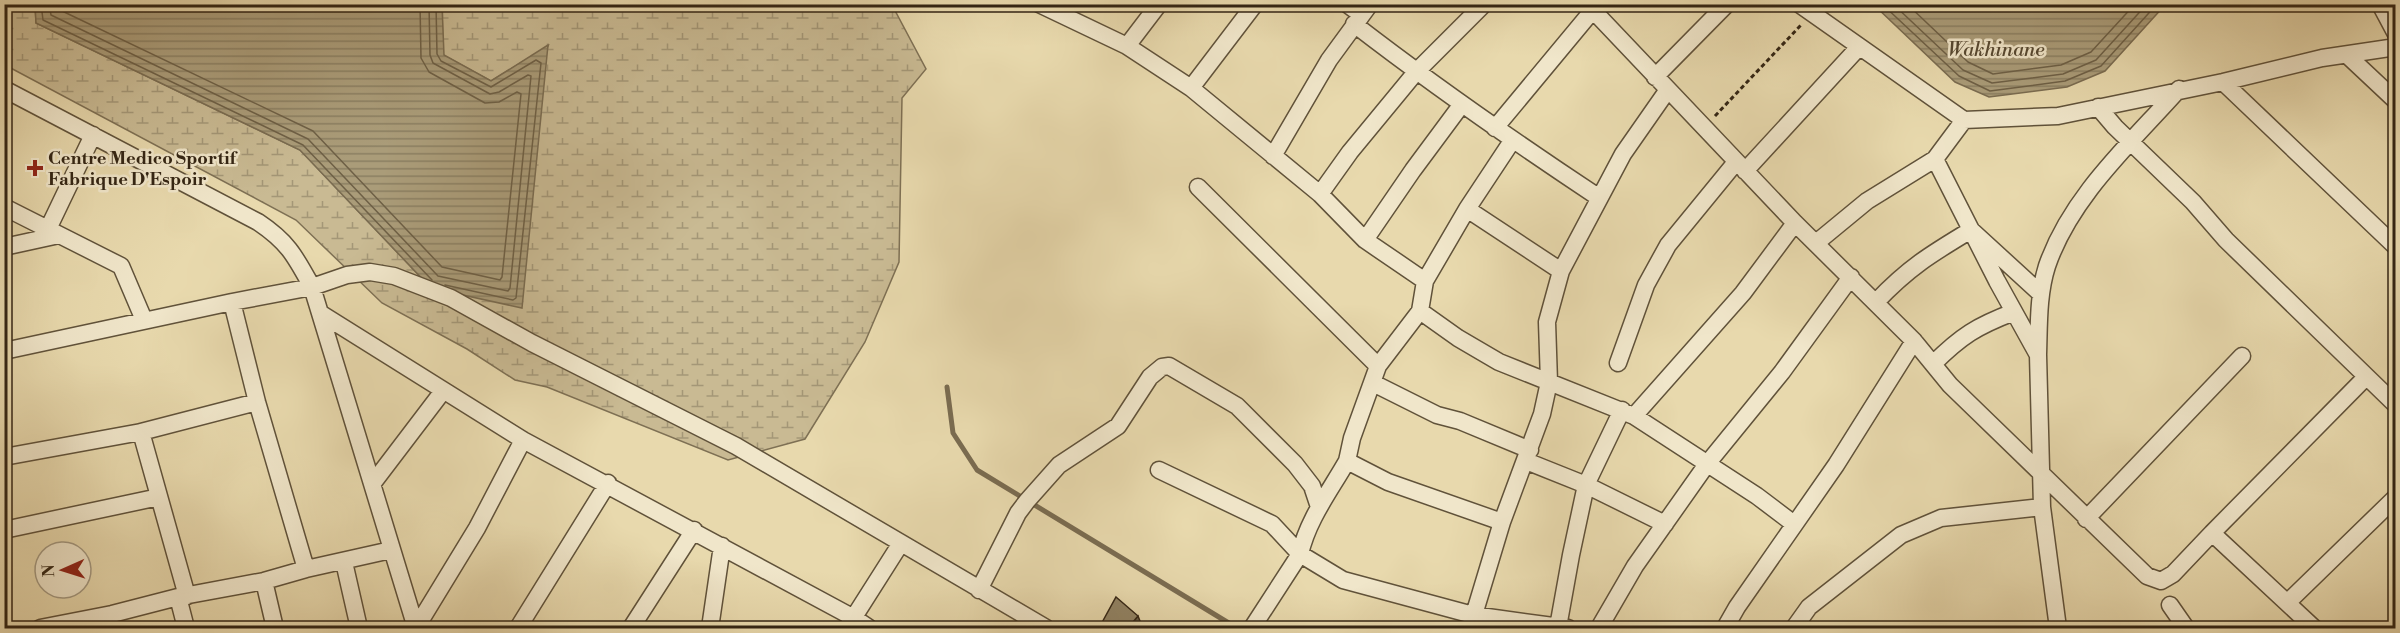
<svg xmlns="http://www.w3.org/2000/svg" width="2400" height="633" font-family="'Libre Bodoni',serif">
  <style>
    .wetland { fill: url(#wetland-marsh); stroke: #7e7054; stroke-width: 1.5 }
    .water { fill: url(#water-rules); stroke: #7a6c51; stroke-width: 1.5 }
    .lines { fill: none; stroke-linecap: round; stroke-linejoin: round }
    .shore { stroke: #6e6046; stroke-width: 1.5 }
    .stream { stroke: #7a6c51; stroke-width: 5 }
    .minor-casing { stroke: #60523a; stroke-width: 19 }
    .path { stroke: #332514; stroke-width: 3; stroke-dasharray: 4.5 3; stroke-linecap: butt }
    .minor { stroke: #f0e6ca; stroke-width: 16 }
    .shaded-wall { fill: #665c46; stroke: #332514; stroke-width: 1.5 }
    .building { fill: #918364; stroke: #332514; stroke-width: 1.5 }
    .poi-dot { fill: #8f2418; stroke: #f0e6ca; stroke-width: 2 }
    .labels { text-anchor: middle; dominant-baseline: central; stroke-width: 5; stroke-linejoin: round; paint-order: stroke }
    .poi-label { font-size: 18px; font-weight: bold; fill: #332514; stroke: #f0e6ca; text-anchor: start }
    .water-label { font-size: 20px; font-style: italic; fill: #574932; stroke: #f0e6ca }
  </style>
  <defs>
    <pattern id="wetland-marsh" width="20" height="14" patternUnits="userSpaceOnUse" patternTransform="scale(1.5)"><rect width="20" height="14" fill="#c9ba93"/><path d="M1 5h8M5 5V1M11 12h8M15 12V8" fill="none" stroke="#a49777"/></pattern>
    <pattern id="water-rules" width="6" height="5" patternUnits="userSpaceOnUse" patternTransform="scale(1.5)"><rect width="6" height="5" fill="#aa9c79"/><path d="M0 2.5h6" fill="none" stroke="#8b7f62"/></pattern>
  </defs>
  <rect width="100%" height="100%" fill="#e8d9ad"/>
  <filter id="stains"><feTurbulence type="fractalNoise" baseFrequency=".00333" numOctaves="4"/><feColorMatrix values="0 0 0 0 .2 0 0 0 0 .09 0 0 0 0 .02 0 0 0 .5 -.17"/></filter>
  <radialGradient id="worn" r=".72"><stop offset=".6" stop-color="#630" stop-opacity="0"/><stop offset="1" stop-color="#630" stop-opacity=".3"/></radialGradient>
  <path class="wetland" d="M4,5H35L36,23L300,150L431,288L548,46L491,81L443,55L442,5H892L926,69L902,98L899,262L865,342L805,439L728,460L547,387L515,380L467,349L382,303L296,220L5,65Z"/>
  <path class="water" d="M35,5H442L444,55L491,81L548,45L522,308L431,288L300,150L36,23Z
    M1874,5H2165L2105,71L2067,87L1989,97L1955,82Z"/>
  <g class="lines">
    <path class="shore" d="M41,4L43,20L303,145L432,280
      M49,4L51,15L308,139L438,276L508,291L510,288L531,76L528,75L499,92L490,94L433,63L430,55L429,4
      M58,4L60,10L313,131L442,267L500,280L502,277L521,94L517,92L499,102L485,103L429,72L421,58L420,4
      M436,4L437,54L441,61L491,87L536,60L541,63L516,298L513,300L445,285
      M1882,4L1959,76L1990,91L2065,81L2101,66L2157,4
      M1893,4L1963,70L1992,83L2063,74L2096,60L2147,4
      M1907,4L1968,62L1993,74L2061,65L2091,52L2135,4"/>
    <path class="stream" d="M947,387L953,433L977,470L1232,625"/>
    <g class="minor-casing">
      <path id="minor" d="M1039,4L1127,46L1191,88L1320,194L1365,240L1425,281L1420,311L1378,366L1352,438L1347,461L1388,482L1502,522
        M1347,4L1362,15
        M1587,4L1795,223L1914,341L1950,385L2147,576L2161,581L2173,574L2212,533L2314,628
        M1799,4L1964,120
        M2380,4L2396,34
        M1354,24C1433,85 1515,142 1598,197
        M1127,46L1159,4
        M2347,55L2396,101
        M1655,77L1727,4
        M2223,82L2396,247
        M1191,88L1255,4
        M4,89L258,222C288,242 295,256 312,287L416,628
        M2098,107L2115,127L2193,202L2226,240L2396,405
        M1495,128L1598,4
        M1273,156L1329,60L1370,4
        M1935,159L1997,281L2038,355L2042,507L2058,628
        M1745,171L1859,47
        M1198,187L1378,366
        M1320,194L1350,152L1416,72L1484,4
        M4,207L121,266L144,320
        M1467,209L1561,271
        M48,229L93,135
        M1365,240L1413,170L1462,104
        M1816,243L1867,201L1935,159L1964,120L2058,116L2223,82L2322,58L2396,47
        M4,247L59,235
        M1425,281L1467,209L1512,141
        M232,302L257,402L306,569
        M1876,302C1908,268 1931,254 1971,230L2041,294
        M1420,311L1458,338L1499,362L1634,416L1757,496L1794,524
        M320,313L523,440L854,618L869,628
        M4,351L232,302L312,287L347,275L370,272L394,276L451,298L532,343L736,446L1046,628
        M2038,354C2039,325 2038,294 2047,266C2071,196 2131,143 2179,89
        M1618,363L1646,285L1668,245L1736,162
        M1933,364C1961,336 1977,326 2014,312
        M1373,383L1437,415L1460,421L1530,450
        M1634,416L1743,293L1795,223
        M141,432L187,596
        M4,457L141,432L257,402
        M1526,461L1586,485L1665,524
        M1159,470L1272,524L1300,554L1343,580L1473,615L1568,628
        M373,483L443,391
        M2086,519L2242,356
        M4,530L159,497
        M2212,533L2366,377
        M344,562L359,628
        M264,581L275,628
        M979,590L1018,513L1027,501L1059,465L1118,426L1150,377L1162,367L1169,366L1237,406L1295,464L1312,486L1319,507
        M178,597L186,628
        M2287,603L2396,497
        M2170,605L2186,628
        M1558,627L1571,555L1586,485L1622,410
        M40,628L112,614L178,597L264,581L306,569L391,550
        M416,628L477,528L523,440
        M518,628L608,483
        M631,628L694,530
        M710,628L722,546
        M847,628L901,543
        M1252,628L1300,554C1308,519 1330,491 1347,461
        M1470,628L1502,522L1542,414L1549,382L1547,322L1561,271L1623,154L1667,91
        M1599,628L1635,566L1707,464L1782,372L1851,277
        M1725,628L1737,607L1836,465L1914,341
        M1794,628L1809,607L1901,535L1941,518L2042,507"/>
    </g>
    <path class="path" d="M1715,116L1801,25"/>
    <use href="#minor" class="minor"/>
  </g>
  <path class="shaded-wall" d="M1138,616L1142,626L1140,628H1128Z"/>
  <path class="building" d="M1116,597L1138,616L1128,628H1099Z"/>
  <path class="poi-dot" d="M32 159h6v6h6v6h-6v6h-6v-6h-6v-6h6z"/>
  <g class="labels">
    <g class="poi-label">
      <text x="48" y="158">Centre Medico Sportif<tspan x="48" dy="21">Fabrique D'Espoir</tspan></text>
    </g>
    <g class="water-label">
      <text x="1996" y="50">Wakhinane</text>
    </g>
  </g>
  <rect width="2400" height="633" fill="none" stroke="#e8d9ad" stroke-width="24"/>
  <rect x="6" y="6" width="2388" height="621" fill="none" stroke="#332514" stroke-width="3"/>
  <rect x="12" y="12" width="2376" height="609" fill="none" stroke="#332514" stroke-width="1.5"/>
  <g transform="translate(63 570) rotate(267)"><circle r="28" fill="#f0e6ca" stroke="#a49981" stroke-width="1.5"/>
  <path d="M0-4.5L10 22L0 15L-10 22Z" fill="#8f2418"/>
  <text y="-9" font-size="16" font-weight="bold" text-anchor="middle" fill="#332514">N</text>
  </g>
  <rect width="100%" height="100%" filter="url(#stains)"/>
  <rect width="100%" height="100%" fill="url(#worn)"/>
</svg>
